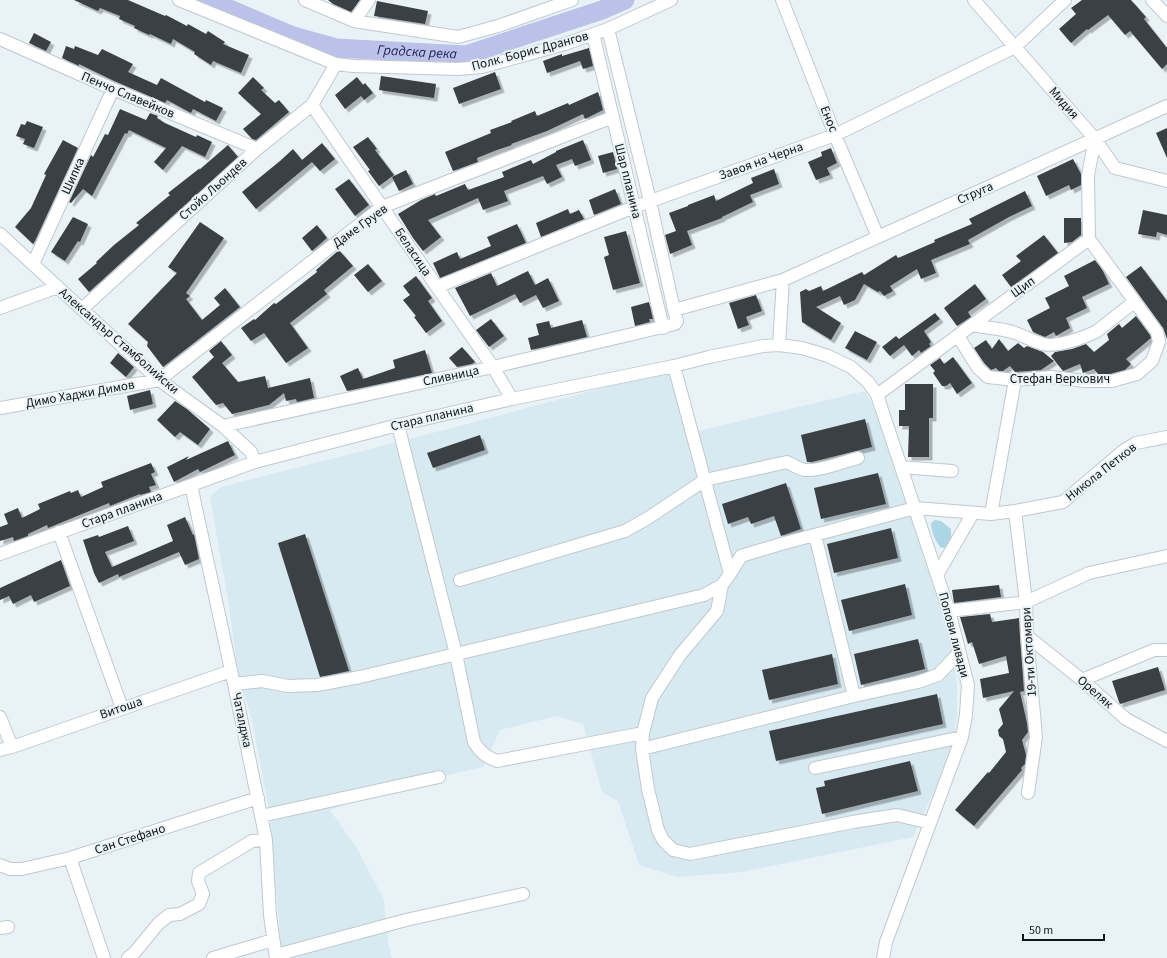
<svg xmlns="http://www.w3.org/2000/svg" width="1167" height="958" font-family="'Source Sans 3',sans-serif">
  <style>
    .built { fill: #d7e9f1 }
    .green { fill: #acd5e5 }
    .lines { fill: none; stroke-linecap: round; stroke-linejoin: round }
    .river { stroke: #bac2ea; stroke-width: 19 }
    .building { fill: #3b4045; filter: url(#shadow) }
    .minor-casing { stroke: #c0c9cd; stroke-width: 14 }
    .minor { stroke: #fff; stroke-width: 12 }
    .labels { text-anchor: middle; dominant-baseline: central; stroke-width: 4; stroke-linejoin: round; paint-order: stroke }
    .street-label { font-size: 13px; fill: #121517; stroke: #e9f3f7 }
    .water-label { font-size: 14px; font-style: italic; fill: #222657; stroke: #e9f3f7 }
  </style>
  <defs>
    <filter id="shadow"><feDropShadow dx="3.5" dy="3.5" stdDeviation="0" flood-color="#0004"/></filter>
  </defs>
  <rect width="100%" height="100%" fill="#e9f3f7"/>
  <path class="built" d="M674,369L694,432L865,391L876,412L906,499L920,545L950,636L957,683V715L951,754L913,837L742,872L677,877L639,865L618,801L602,792L583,724L557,716L500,730L483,767L381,790L330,810L356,847L384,900L388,942L392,958H282L270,815L252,720L238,673L229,606L210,497L221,487L421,436Z"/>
  <path class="green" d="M935,520L941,521L951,529V540L948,546L944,548L940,547C935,540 931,531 931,523Z"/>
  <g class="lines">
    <path class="river" id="s1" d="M208,0L293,36L336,48L466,55L602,10L625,0"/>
  </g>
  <path class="building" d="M74,0H128L165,16L166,15L187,26L188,24L206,34L208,31L225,42L223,44L249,55L241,73L213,61L211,65L194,54L195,52L173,39L171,44L150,34L149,35L134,28L135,26L119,19L120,16L100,8L98,11Z
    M328,0H360L351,12L333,4Z
    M1082,0H1131L1146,17L1144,19L1167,48V64L1162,69L1130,31L1125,35L1108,15L1088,30L1087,29L1071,43L1059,29L1076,14L1071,8Z
    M377,1L428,11L425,24L374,16Z
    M34,33L51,42L46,51L29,43Z
    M66,46L74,49L75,46L98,55L102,49L133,64L128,72L157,85L161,78L205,102L206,100L223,108L216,121L193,109L191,113L167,100L165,103L112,80L79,64V66L62,58Z
    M589,48L593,66L583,69L580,61L547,73L543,61L562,54V56Z
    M495,72L501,89L459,104L453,88Z
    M381,76L436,84L434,98L379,90Z
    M253,77L264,88L261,90L275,103L279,100L289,112L256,140L252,139L243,129L261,114L238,93Z
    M357,77L363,85L365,83L373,93L364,100L361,96L345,109L335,95Z
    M598,92L600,98L603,110L585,119L583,114L547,131L511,144L512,145L497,150L477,158L478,162L453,171L445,152L491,133L490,130L512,122L511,121L535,111L537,116L568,103L569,105Z
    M120,109L146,120L150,113L158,116L157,118L165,123L196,137L197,135L212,142L205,157L182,146L163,170L154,162L166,148L129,130L127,134L125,133L92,196L83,189L71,203L69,202L91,155L93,157L105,134L108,135Z
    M27,121L43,127L34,148L23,144L25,139L16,136L21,124L25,125Z
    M1167,128V158L1156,133Z
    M368,137L377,149L375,150L394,175L379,186L368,171L370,170L353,147Z
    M63,140L78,148L35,241L33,244L15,227L31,208L46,175L44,174Z
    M583,140L591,160L575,166L572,159L556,165L562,177L547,184L543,176L504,191L508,201L483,210L478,198L428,220L441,237L423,251L413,238L398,214L421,200L435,194L436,196L465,184L468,190L504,177L502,172L531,160L533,164L556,152V151Z
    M322,143L335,159L320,171L312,162L256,209L242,192L280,161L293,149L302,160Z
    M228,145L238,157L89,292L78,279L97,263L96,262L114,245L139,225L136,223L170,195L168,193L200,168L199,170Z
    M831,148L837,163L827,168L830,175L816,180L808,162L822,156L821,152Z
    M613,152L617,169L603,173L598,156Z
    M1073,159L1081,174V185L1071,190L1069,185L1046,196L1037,176Z
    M774,169L779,184L750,195L753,202L722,217V218L687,231L692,245L670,254L665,235L676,231L669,213L688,206V205L714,195L716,201L753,183L751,178Z
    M406,170L413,184L399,191L392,177Z
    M349,179L369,205L355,216L335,189Z
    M615,189L621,204L594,215L589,200Z
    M1025,191L1032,206L1009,217L968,240L970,244L931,260L936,273L921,279L917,269L890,286L893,291L884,296L880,291L878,292L864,284L855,300L844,305L840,296L816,307L841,323L831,340L802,322L800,292L806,289L809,291L821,286L823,291L862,272L864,275L896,255L898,258L935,242L934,240L972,224L969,219Z
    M568,209L570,214L579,210L584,219L541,237L536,223Z
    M1143,210L1167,215V235L1157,232L1156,237L1138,234Z
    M73,217L88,224L80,242L78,241L65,261L51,252Z
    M1064,218H1081V235L1072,242L1064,243Z
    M200,222L224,238L186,293L190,296L186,299L202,320L220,305L214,298L225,288L240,307L163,367L147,346L148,342L128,324L177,273L168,267Z
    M517,224L526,243L440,278L433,263L457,252L460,259L491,246L487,237Z
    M317,225L327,238L312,251L302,238Z
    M626,231L640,283L613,290L604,257L609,255L604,237Z
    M1044,235L1058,253L1011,287L1002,275L1021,261L1016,256Z
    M339,250L353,266L324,290L327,294L290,323L308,348L286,363L264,333L251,341L241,328L254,319L255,320L274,303L276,304L317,272L316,270Z
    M1095,260L1103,271L1109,284L1082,297L1087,308L1066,318L1070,328L1056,336L1054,332L1045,337L1033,332L1027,320L1050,308L1045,298L1069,286L1064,276Z
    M368,264L382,281L368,292L354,275Z
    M1141,266L1167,301V339L1163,328L1126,277Z
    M528,271L535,285L548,278L559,301L543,308L536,295L520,303L515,294L470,316L455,288L491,273L497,286Z
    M416,276L432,298L428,301L442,321L426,333L414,317L416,316L403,300L410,295L403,286Z
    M975,284L986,299L968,312L971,317L957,326L944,308Z
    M756,295L762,311L746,317L749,325L738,329L729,303Z
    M649,302L653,319H649L650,322L635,326L631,307Z
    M935,313L940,319L924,331L931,342L929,344L931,346L921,353L919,350L912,356L904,345L890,356L882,347L896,336L899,339Z
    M1136,316L1150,335L1151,338L1126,359L1131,364L1125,370L1110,374H1098L1094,369L1083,373L1080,364L1063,371L1051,356L1055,352L1072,349L1086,344L1094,352L1109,340L1107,334L1119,324L1122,328Z
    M491,319L504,336L489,347L476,330Z
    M582,320L587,337L531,350L528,338L539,335L536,324L549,321L551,328Z
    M855,331L877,342L867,360L845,348Z
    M999,339L1008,351L1018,343L1024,348L1027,346L1043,352L1054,361L1041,370L1015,372L1010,366L1003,371H999L996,368L991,370L984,363L974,348L986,340L992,349Z
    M221,341L232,355L222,363L238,382L265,376L268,388L310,378L314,398L297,402L296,399L286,401L284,393L269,405L232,414L223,403L216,405L192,377L214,357L209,351Z
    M462,347L475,362L472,364L457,367L449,358Z
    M425,350L432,373L347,391L340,376L358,368L363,379L395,368L393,360Z
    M118,353L134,367L126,377L110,363Z
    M953,357L972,383L957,394L950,383L946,386H942L933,373L935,371L930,365L940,358L944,364Z
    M905,384H933V418H929V457H908L909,426H899V410H905Z
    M150,390L153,404L130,410L127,396Z
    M175,401L187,409L210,429L198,445L180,432L175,437L157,420Z
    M865,419L872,447L812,462H807L801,435Z
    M480,435L485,450L433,468L427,453Z
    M228,441L235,455L200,472L198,469L174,482L167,467L189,456L186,460Z
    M151,463L155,472L151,474L156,485L149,487L151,492L140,495V494L110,506L109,503L48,528L47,525L28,534V536L14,541L13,537L0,541V527L8,524L4,514L18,508L22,518L40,509L38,504L70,491L71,493L78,490L81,497L103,487L101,482Z
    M878,473L886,504L821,519L814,488Z
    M786,483L801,529L781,536L774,516L751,524L748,517L728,524L722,504Z
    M185,517L193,535L194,534L199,559L185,565L179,552L119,577L118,574L99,583L94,573L83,540L98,535L99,537L128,526L134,541L105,552L112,567L173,541L167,525Z
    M891,528L898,558L834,573L827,544Z
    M305,534L349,671L320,677L278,543Z
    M61,560L70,586L34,602L31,595L13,604L9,596L0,600V588Z
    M905,584L912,615L849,631L841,600Z
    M999,585L1001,597L954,603L952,590Z
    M990,614L992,622L1019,618L1020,637L1024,691L1020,692L1027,723L1028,732L1022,740L1026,755L1025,764L1021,768L1022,770L974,826L955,810L988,772L989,773L1006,752L1003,739L999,736L998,730L1003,724L999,709L1014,691L983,698L980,679L1009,673L1006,656L979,664L972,642L968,644L960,617Z
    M918,639L925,669L861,685L854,654Z
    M832,654L838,684L769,700L762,670Z
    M1158,667L1165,690L1120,704L1119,702L1112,681Z
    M937,694L943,724L776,761L769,731Z
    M910,761L918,791L822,814L816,788L825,786L824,781Z"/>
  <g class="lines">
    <g class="minor-casing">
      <path id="minor" d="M179,0L336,64L353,66L458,69L482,67L565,44L608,29L671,0
        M305,0L354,21L458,37L498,26L572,0
        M782,0L835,135L878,237
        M974,0L1095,139L1115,168L1167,181
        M1152,0L1167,16
        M354,21L369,0
        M593,34L663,328
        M0,39L113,89L257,149
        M312,105L437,287L493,367L512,399
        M0,234L159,380L223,426L251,452L255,462
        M33,264L113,89
        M437,287L634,207L835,135L1015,47L1065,0
        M0,308L58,287
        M82,309L257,149L312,105L336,64
        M674,310L783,280L1167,106
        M972,325C985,328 999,328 1012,332C1023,335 1032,341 1043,344C1055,348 1086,337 1097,331L1134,302
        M958,336L978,368L988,377L1015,380L1051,377L1085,381H1112L1137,374L1152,361L1159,342L1157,332L1089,239
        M779,345L783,280
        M674,366L730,574
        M877,395L1089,239L1088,175L1095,139
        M0,408L159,380L382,207L613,117
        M398,425L456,654L474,742C481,753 485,756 497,761L643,733
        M223,426L493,367L675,324L677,321L674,310L650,201L608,29
        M901,467L952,471
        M191,485L234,684L266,840L270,915L276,958
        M1015,511L1026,602L1027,636L1036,737L1028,793
        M991,514L1015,380
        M59,532L122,708
        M815,535L854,696
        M0,554L255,462L398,425L512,399L674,366L709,357L763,346L779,345L802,348L828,356L851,367L868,382L877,395L949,611L968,685L966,715L962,737L886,942L883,958
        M937,575L973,513
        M460,580L625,531L648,518L705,480L787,462C793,465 799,469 805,470C821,471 842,462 858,458
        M722,585L717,611L680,655L652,698L643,733L642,749L648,789L658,830L663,840L673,850L690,854L853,822L897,815L930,823
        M949,611L1026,602L1089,573L1167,556
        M1027,636L1082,680L1126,719L1167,741
        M1082,680L1154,650H1167
        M234,684L262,681L288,686L317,685L360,677L704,595L722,585L730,574L741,556L781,544L915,508L991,514L1015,511L1063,502L1123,451L1136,443L1167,437
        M0,717L12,747L0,750
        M12,747L231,671
        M642,749L854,696L918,682L938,675L959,653
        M815,768L962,737
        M261,816L439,777
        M70,858L104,958
        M0,865L10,869H22L70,858L258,798
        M0,928L8,927
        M276,955L406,920L523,894
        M128,958L135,952L158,924L169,915L180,914L199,904L203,894L198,881L199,873L252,841L266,840
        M213,958L273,940"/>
    </g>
    <use href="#minor" class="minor"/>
  </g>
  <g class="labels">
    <g class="street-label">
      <text transform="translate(530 51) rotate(-15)">Полк. Борис Дрангов</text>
      <text transform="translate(128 95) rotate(23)">Пенчо Славейков</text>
      <text transform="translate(1064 103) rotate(49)">Мидия</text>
      <text transform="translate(829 119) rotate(68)">Енос</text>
      <text transform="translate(761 161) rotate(-20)">Завоя на Черна</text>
      <text transform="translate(73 176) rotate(-66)">Шипка</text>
      <text transform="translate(628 181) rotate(76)">Шар планина</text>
      <text transform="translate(213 189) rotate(-42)">Стойо Льондев</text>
      <text transform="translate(975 193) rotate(-24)">Струга</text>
      <text transform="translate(360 226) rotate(-36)">Даме Груев</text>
      <text transform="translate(413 252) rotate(56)">Беласица</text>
      <text transform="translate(1023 287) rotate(-36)">Щип</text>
      <text transform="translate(119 341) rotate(41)">Александър Стамболийски</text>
      <text transform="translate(451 376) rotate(-12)">Сливница</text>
      <text x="1060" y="379">Стефан Веркович</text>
      <text transform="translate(80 394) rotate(-10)">Димо Хаджи Димов</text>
      <text transform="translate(432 417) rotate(-13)">Стара планина</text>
      <text transform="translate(1101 472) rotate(-38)">Никола Петков</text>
      <text transform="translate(122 510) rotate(-20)">Стара планина</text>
      <text transform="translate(954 635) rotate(75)">Попови ливади</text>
      <text transform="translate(1029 652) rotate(-94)">19-ти Октомври</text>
      <text transform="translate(1095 692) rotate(41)">Ореляк</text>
      <text transform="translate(121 708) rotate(-19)">Витоша</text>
      <text transform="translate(242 720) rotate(78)">Чаталджа</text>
      <text transform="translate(130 839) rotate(-18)">Сан Стефано</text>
    </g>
    <g class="water-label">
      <text stroke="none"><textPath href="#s1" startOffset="218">Градска река</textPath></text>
    </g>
  </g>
  <path d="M1023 934v6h81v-6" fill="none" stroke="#121517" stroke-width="2"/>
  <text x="1029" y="934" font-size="12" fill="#121517" stroke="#e9f3f7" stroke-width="3" paint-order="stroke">50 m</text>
</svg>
